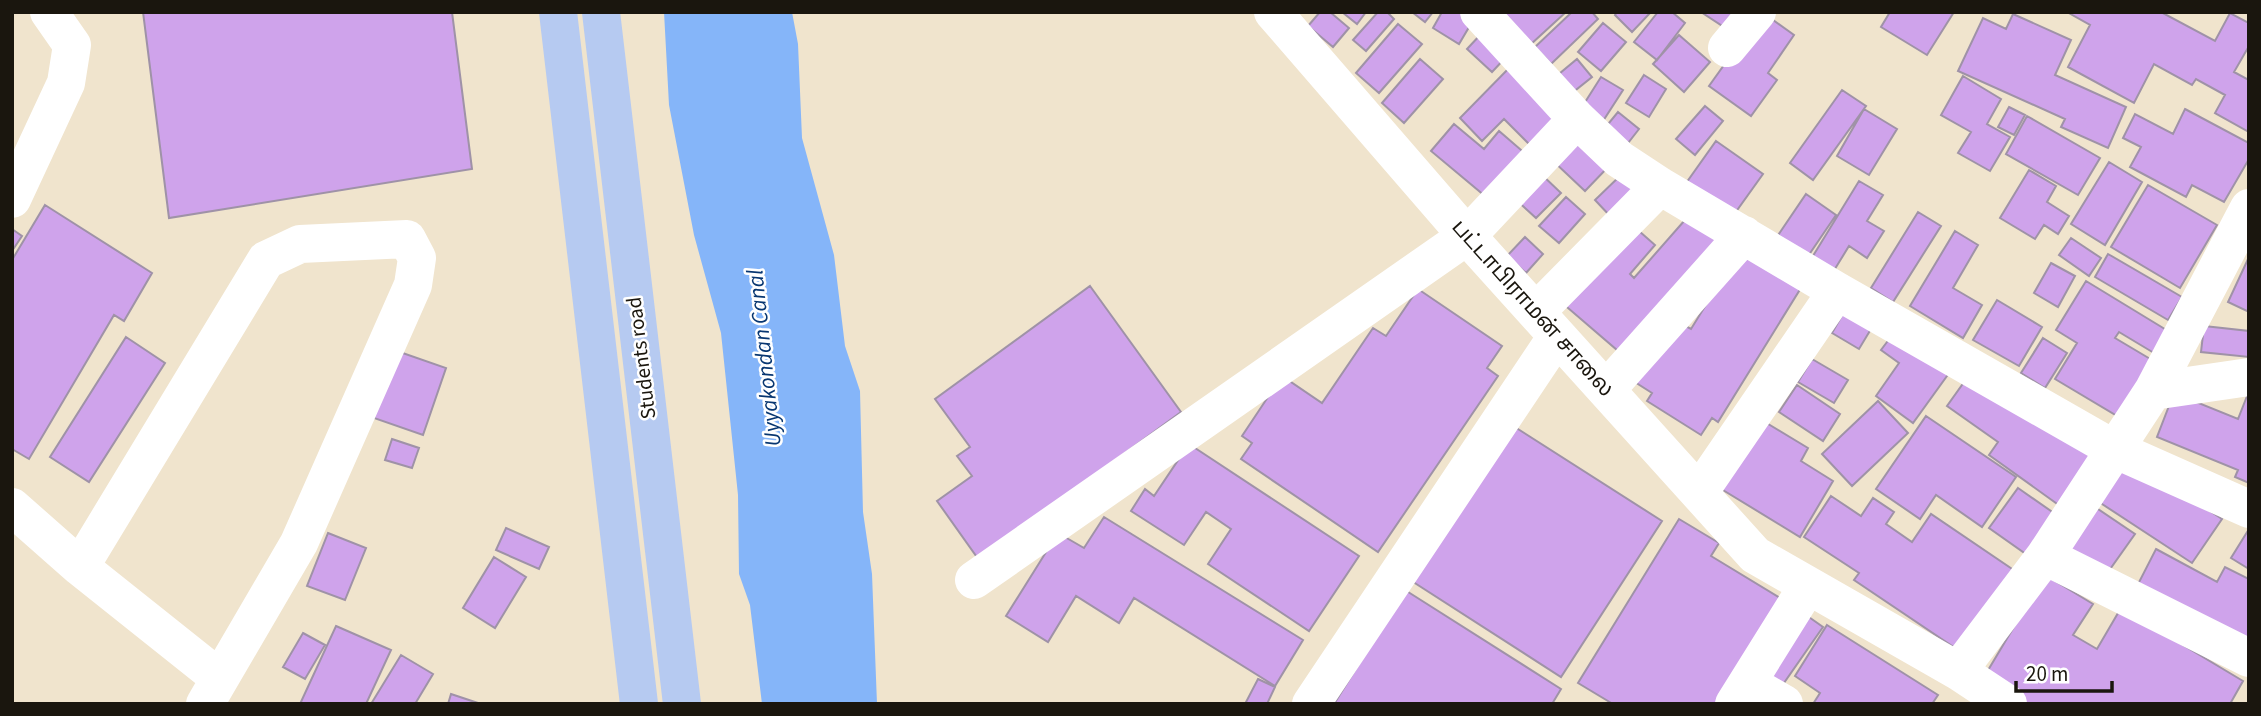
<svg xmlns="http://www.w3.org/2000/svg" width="2261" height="716" font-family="'Source Sans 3','Noto Sans Tamil',sans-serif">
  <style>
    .water { fill: #85b5f9 }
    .building { fill: #cfa3eb; stroke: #9f92a7; stroke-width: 2 }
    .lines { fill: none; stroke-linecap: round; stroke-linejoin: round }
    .minor { stroke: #fff; stroke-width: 38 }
    .major { stroke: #b6caf1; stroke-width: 38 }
    .labels { text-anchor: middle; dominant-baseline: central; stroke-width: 5; stroke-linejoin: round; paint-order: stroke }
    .street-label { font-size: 21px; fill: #1a160e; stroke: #fff }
    .water-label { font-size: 23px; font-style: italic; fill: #073671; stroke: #fff }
  </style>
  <rect width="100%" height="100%" fill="#f0e4cd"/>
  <path class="water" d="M664,12H792L798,44L802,138L834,255L845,346L860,391L863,512L872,574L877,704H762L750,605L739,574L738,495L721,333L694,235L669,105Z"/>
  <path class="building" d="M143,12H452L472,169L169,218Z
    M1320,12H1330L1349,28L1333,47L1308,26Z
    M1342,12H1366L1357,24Z
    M1378,12H1387L1394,19L1366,51L1353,40Z
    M1412,12H1433L1425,22Z
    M1442,12H1467L1475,17L1459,44L1433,28Z
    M1501,12H1566L1530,45Z
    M1572,12H1592L1598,19L1551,64L1535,47Z
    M1617,12H1651L1632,32L1615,15Z
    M1658,12H1672L1685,23L1657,60L1634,42Z
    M1701,12H1738L1727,29Z
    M1762,12L1794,35L1768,73L1777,80L1751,116L1709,86Z
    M1890,12H1954L1927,55L1881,27Z
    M2067,12H2161L2215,41L2230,13L2249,23V46L2234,72L2249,80V132L2215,113L2225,95L2196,79L2192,85L2154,64L2134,103L2068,67L2090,25Z
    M2013,14L2071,40L2055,75L2126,107L2108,148L2061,127L2065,119L1958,71L1983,18L2006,29Z
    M1603,23L1626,42L1601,71L1578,52Z
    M1398,24L1422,44L1379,93L1356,73Z
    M1482,33L1507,56L1492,72L1467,49Z
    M1679,35L1710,62L1684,92L1653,64Z
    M1420,59L1443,79L1404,123L1382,103Z
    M1577,59L1592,77L1567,97L1553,79Z
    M1514,63L1569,118L1536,151L1504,119L1482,141L1460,118Z
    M1644,75L1666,89L1649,117L1626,103Z
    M1963,76L2001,99L1987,124L2010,137L1990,171L1958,153L1971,132L1941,115Z
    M1601,77L1623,90L1603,121L1582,107Z
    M1842,90L1866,106L1813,180L1790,163Z
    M1705,106L1723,121L1695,155L1676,139Z
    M2009,107L2025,115L2014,135L1998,127Z
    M1864,109L1897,129L1869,175L1837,156Z
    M2185,109L2249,143V159L2224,202L2192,185L2186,197L2130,167L2141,147L2123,138L2135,114L2173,134Z
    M1618,112L1639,129L1621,152L1599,135Z
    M2027,116L2100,158L2078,195L2006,154Z
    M1454,124L1484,149L1499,131L1528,156L1491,201L1431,151Z
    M1577,133L1610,165L1585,191L1552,160Z
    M1716,141L1763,174L1730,220L1684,186Z
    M2109,162L2142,182L2105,245L2071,224Z
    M2029,170L2056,186L2047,202L2069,216L2058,234L2044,225L2035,239L2000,218Z
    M1540,173L1561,193L1536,218L1515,199Z
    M1623,173L1638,190L1611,217L1595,200Z
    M1859,181L1883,195L1867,221L1884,231L1867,258L1849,246L1830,277L1808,264Z
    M2148,185L2217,225L2180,288L2111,247Z
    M1806,194L1836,215L1802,265L1772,244Z
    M1566,197L1585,214L1559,243L1539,226Z
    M45,205L152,273L124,321L114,315L29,459L12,449V260Z
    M1692,212L1727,243L1624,356L1561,302L1631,224L1655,245L1630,274L1634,278Z
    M1918,212L1941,226L1893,302L1871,288Z
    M12,229L22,236L12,251Z
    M1955,231L1978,245L1953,288L1982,305L1963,338L1910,306Z
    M1525,237L1543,254L1526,273L1507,256Z
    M2071,238L2101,258L2089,276L2059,255Z
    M1743,245L1804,283L1718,422L1712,418L1701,435L1647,401L1652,393L1627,377L1678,322L1691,329Z
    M2108,254L2182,297L2168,320L2095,277Z
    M2249,257V312L2228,302Z
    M2051,263L2075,276L2058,307L2034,293Z
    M2086,281L2173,334L2159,356L2119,332L2115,338L2157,363L2124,420L2055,379L2077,343L2056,330Z
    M1090,286L1181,412L979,560L937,501L972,476L957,456L970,447L935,399Z
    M1418,289L1502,346L1487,368L1498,376L1378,552L1241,459L1252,443L1242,436L1282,376L1322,403L1373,328L1386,336Z
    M1997,300L2042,327L2019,366L1973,340Z
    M1849,303L1877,319L1859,349L1832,333Z
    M2204,326L2249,331V357L2201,352Z
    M1896,330L1952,369L1913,423L1876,396L1899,363L1881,350Z
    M126,337L165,363L89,482L50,457Z
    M2043,338L2067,353L2045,388L2021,373Z
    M394,350L446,368L423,435L371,417Z
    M1812,359L1848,380L1834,403L1798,382Z
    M1972,371L2101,462L2067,511L1989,455L1998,442L1947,406Z
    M1797,385L1840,414L1823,441L1779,412Z
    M2249,391V483L2235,477L2238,470L2157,437L2174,393L2238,419Z
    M1878,401L1908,433L1852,486L1822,454Z
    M1755,416L1808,448L1801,461L1833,481L1800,537L1713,484Z
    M1926,416L2016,477L1982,527L1936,495L1920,519L1876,489Z
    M1507,422L1662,521L1561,677L1407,578Z
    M392,439L419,448L412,468L385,460Z
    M1189,444L1359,556L1309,631L1208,564L1231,529L1206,512L1184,545L1131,511L1145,489L1154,496Z
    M2128,457L2222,519L2192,563L2099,502Z
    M2018,488L2061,518L2033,559L1989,528Z
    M1831,496L1861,516L1873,498L1894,512L1886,524L1912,542L1931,514L2021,575L1967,656L1854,580L1859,573L1804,537Z
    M2095,507L2135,534L2103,579L2064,552Z
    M1104,517L1303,640L1275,686L1134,598L1119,623L1076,596L1048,642L1006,616L1058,533L1084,548Z
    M1679,519L1719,543L1711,556L1780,598L1716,704H1613L1578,683Z
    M506,528L549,547L539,569L496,550Z
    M2249,529V569L2231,558Z
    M328,533L366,548L345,600L307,586Z
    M2156,549L2217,582L2225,567L2249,579V651L2135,590Z
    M494,557L526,577L495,628L463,608Z
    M2045,575L2093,604L2073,635L2097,649L2121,608L2243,681L2230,704H2027L1984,677Z
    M1405,590L1561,689L1552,704H1334Z
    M1806,615L1823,627L1779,690L1762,678Z
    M1827,625L1938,695L1932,704H1813L1820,693L1795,676Z
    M336,626L391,650L366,704H300Z
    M303,633L325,645L305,679L283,667Z
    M401,655L433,674L415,704H371Z
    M1258,679L1275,687L1267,704H1245Z
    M451,694L481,704H448Z"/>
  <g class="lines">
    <path class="minor" d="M1273,12L1467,236L1755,555L1958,671L2008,704
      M1479,12L1577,119L1619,159L1660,186L1837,291L2114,449L2249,509
      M1727,48L1757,12
      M12,199L66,83L72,45L49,12
      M1536,312L1660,186
      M1606,390L1744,235
      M2153,391L2249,377
      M1700,491L1837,291
      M12,507L80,567L218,677
      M2045,556L2249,658
      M80,567L266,260L300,244L407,239L417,258L413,285L299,543L205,704
      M974,580L1467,236L1577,119
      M1958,671L2045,556L2153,391L2249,208
      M1748,683L1784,704
      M1311,704L1557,336
      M1734,704L1807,587"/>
    <path class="major" d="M558,12L639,704
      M601,12L682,704"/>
  </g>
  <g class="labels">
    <g class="street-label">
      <text transform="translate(1533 308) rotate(48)">பட்டாபிராமன் சாலை</text>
      <text transform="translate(641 358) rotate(-97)">Students road</text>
    </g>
    <g class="water-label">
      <text transform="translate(764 358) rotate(-96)">Uyyakondan Canal</text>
    </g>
  </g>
  <rect width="2261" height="716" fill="none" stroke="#1a160e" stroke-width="28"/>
  <path d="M2016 681v10h96v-10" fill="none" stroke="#1a160e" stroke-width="3.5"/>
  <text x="2026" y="681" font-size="21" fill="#1a160e" stroke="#ffffff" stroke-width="5" paint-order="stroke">20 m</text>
</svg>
